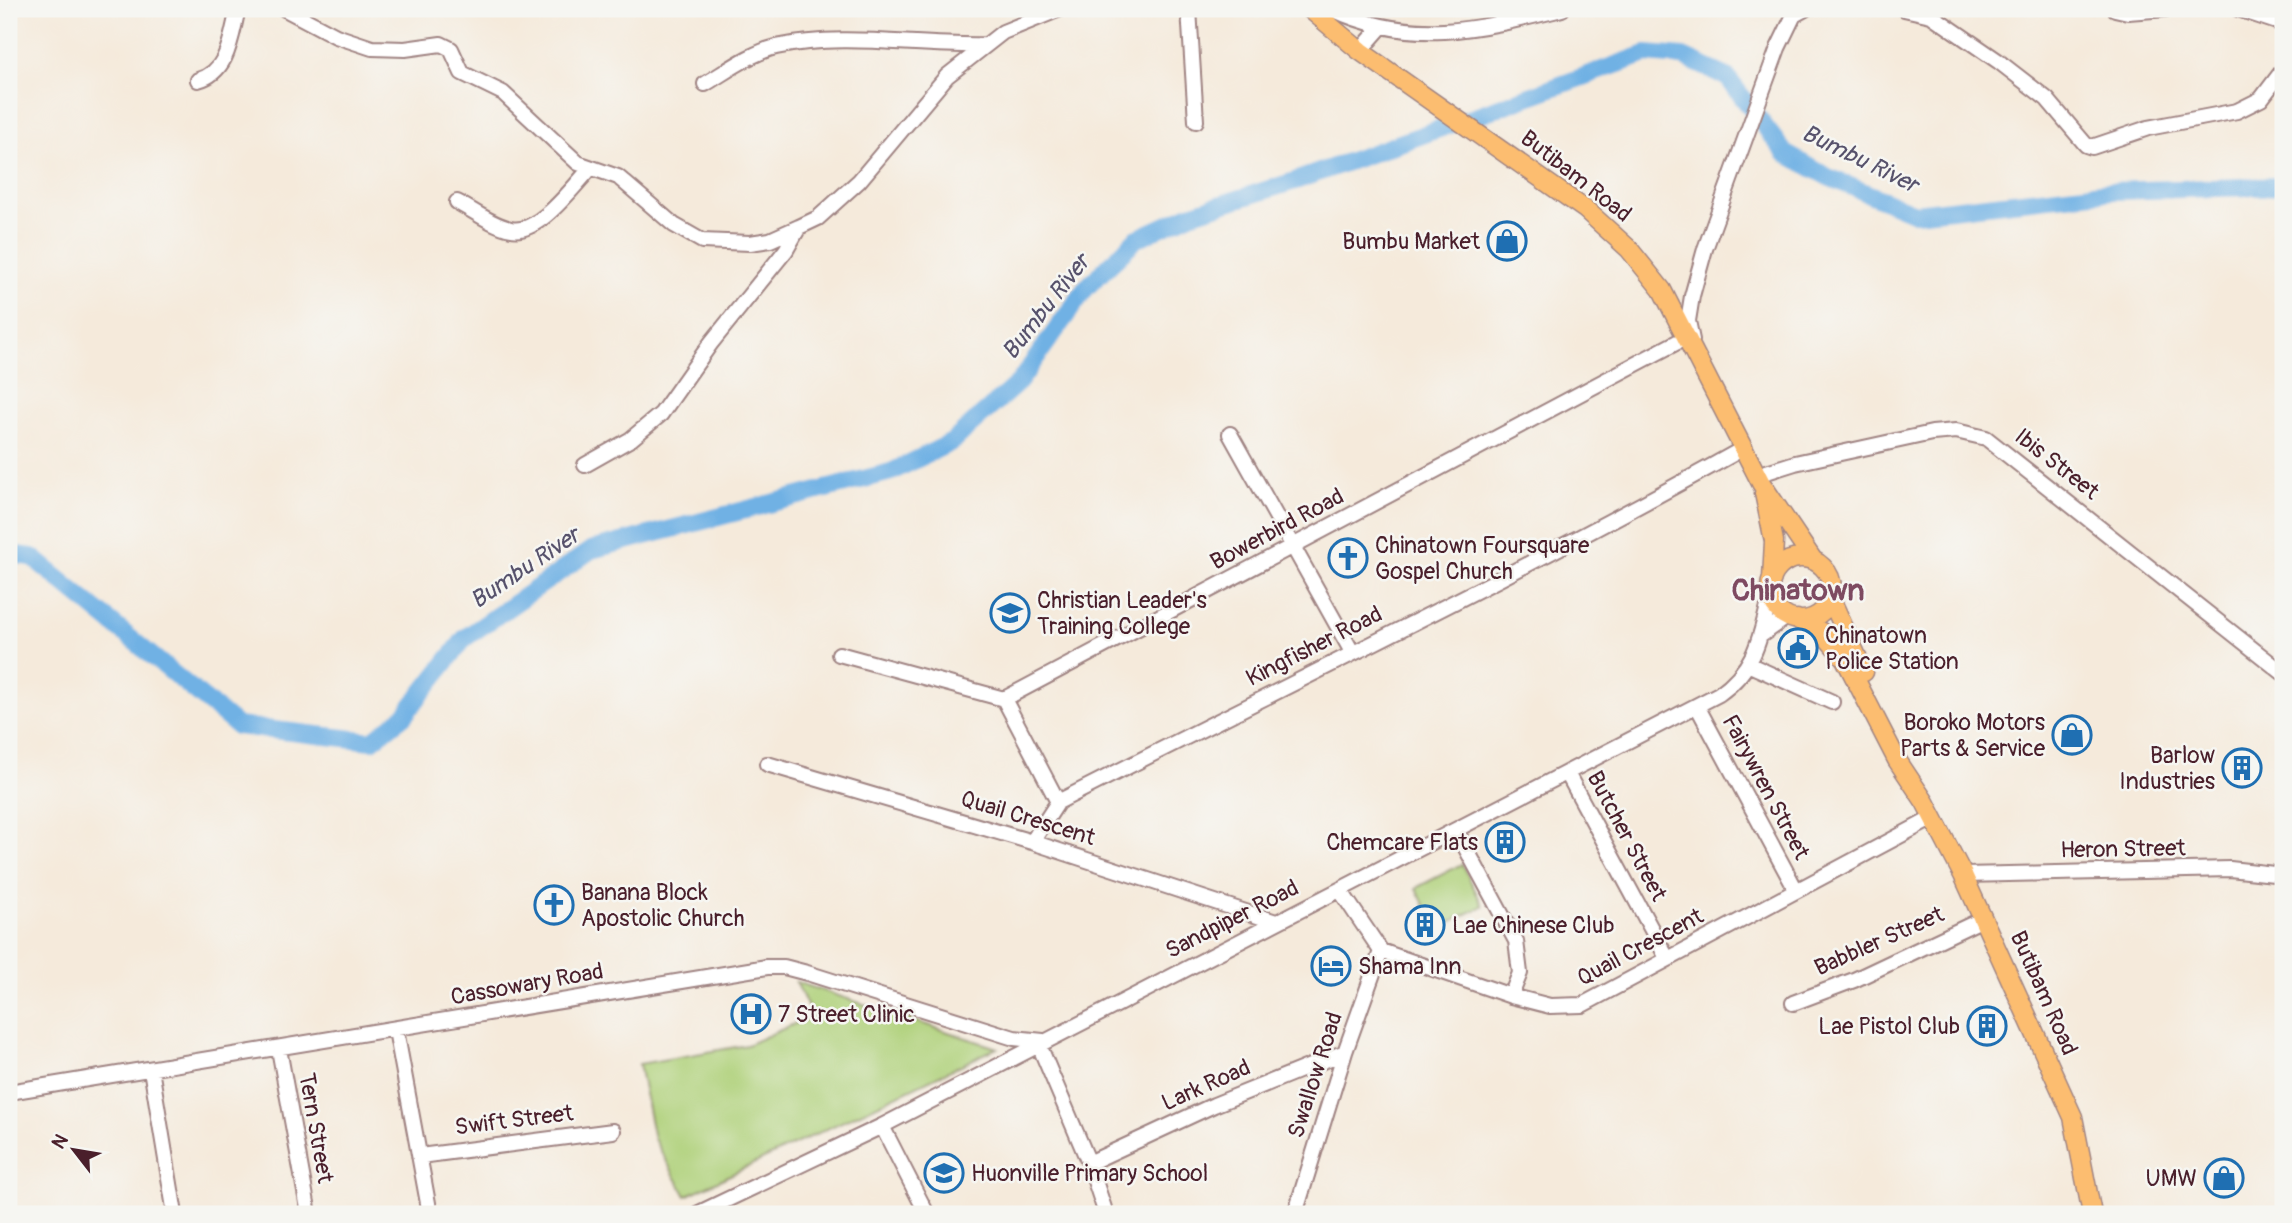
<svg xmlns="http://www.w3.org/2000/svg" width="2292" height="1223" font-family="Pangolin,sans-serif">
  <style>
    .green { fill: #aed078; stroke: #7c7852; stroke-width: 2 }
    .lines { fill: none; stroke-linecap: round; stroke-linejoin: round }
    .river { stroke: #6fb1e4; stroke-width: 18 }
    .minor-casing { stroke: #a08483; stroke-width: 18 }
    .major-casing { stroke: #a08483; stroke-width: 21 }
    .minor { stroke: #fff; stroke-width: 14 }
    .major { stroke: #fcbd6f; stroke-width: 18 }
    .labels { text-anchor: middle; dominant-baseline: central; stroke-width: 5; stroke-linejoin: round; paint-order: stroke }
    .street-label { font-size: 23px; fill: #4a1f2b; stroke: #f6f6f2 }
    .poi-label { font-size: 23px; fill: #4a1f2b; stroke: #f6f6f2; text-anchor: start }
    .water-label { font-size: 24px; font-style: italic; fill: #57526c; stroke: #f6f6f2 }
    .district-label { font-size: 30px; font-weight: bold; fill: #7e4a61; stroke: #f6f6f2 }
  </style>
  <rect width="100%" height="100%" fill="#f6f6f2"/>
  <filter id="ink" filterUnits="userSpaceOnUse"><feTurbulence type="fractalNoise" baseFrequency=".0143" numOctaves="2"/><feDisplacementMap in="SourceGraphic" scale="14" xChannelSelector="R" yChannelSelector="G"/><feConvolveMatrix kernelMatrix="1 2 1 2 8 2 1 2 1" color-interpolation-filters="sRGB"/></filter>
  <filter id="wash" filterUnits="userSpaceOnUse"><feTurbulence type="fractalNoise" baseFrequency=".00686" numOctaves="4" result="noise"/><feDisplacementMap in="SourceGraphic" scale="28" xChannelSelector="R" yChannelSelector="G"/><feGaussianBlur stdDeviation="1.57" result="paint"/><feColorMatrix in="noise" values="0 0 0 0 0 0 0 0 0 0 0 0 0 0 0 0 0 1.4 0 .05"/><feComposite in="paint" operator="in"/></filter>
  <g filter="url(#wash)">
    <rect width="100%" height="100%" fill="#f5eadb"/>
    <path class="green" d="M1462,864L1483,906L1436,929L1416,888Z
      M796,982L997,1048L686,1196L654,1139L639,1064L747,1045L812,1016Z"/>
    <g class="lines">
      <path class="river" d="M9,554L32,557L237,726L372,741L404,716L465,638L591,550L891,472L952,442L1019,382L1086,288L1136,239L1190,214L1295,181L1646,54L1683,57L1727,77L1785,153L1828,177L1915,213L2111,191L2283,186"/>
    </g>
  </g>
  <g filter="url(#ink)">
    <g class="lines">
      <g class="minor-casing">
        <path id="minor" d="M285,9L336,36L372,48L405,49L441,44L451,49L462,73L503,93L578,163L618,177L674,225L702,241L750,243L770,240L799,227
          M1189,9L1196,121
          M1332,9C1413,47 1480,29 1562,9
          M1904,9L1931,15L1998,61L2047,99L2086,145L2092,147L2148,128L2237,111L2261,99L2283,70
          M2115,9L2128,12L2166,9
          M2238,9L2283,24
          M1360,51L1382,26
          M198,80C229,72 231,36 238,9
          M705,84C727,71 751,53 776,47C845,32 917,47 986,45
          M457,202C474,211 492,225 511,229C538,235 573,187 590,169
          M1692,340L1688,321L1692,296L1705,249L1778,48L1794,15L1805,9
          M1230,434L1352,652
          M585,465L631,439L661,414L711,343L786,250L799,227L818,218L859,181L947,76L1003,32L1060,9
          M1757,475L1795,463L1932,433L1956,431L1986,438L2283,673
          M1760,636L1787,617
          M839,654L1004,699L1685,338
          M1750,665L1832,702
          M1004,699L1058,802
          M1697,706L1796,890
          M767,764L1032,842L1273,921
          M1567,773L1667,958
          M1456,830L1516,941L1520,973L1511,996
          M1032,842L1058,802C1287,685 1519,574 1744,448
          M1963,875L2230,869L2283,875
          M1340,890L1381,951L1511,996L1550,1006L1582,1005L1933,818
          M1793,1003L1854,980L1983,919
          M396,1030L430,1214
          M1039,1045L1089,1163L1106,1214
          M279,1049L309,1214
          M151,1069L175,1214
          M9,1092L767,967H784L807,973L1014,1038L1043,1041
          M882,1126L927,1214
          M420,1156L613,1131
          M1089,1163L1214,1105L1345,1052
          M697,1214L882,1126L1719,694C1757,667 1760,637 1771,594
          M1295,1214L1345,1052L1381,951"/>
      </g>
      <g class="major-casing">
        <path id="major" d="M1310,9L1360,51L1586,210L1629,249L1662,290L1761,483L1813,560
          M1764,493L1774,541L1772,579
          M1770 589a31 31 0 1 1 62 0a31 31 0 1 1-62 0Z
          M1831,599L1864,672
          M1797,619L1823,633L1845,659L1897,760L1925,802L1963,875L2073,1117L2092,1214"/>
      </g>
      <use href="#minor" class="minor"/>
      <use href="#major" class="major"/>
    </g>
  </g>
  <defs>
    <g id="shop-ring" transform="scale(2.0125)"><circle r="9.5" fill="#f6f6f2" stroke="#1f6fb2" stroke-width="1.5"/><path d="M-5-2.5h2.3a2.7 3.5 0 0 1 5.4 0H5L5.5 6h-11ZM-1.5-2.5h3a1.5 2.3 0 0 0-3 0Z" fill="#1f6fb2"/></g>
    <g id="church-ring" transform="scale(2.0125)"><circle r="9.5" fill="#f6f6f2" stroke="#1f6fb2" stroke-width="1.5"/><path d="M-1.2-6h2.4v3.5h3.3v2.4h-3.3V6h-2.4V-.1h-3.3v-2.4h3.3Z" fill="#1f6fb2"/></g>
    <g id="university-ring" transform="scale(2.0125)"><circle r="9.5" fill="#f6f6f2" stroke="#1f6fb2" stroke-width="1.5"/><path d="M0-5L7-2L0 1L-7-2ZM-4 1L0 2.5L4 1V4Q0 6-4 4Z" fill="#1f6fb2"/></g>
    <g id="civic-ring" transform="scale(2.0125)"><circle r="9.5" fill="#f6f6f2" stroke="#1f6fb2" stroke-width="1.5"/><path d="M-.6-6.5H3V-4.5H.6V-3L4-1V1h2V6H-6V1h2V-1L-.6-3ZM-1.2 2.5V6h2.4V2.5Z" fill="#1f6fb2"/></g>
    <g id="building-ring" transform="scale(2.0125)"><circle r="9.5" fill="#f6f6f2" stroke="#1f6fb2" stroke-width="1.5"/><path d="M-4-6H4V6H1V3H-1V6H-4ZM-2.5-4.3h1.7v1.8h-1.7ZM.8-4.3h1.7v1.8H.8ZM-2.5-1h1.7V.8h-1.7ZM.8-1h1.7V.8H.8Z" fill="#1f6fb2"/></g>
    <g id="hotel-ring" transform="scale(2.0125)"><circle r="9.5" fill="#f6f6f2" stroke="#1f6fb2" stroke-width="1.5"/><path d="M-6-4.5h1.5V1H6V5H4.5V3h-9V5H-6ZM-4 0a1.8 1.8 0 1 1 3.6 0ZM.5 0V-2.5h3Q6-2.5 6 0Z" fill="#1f6fb2"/></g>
    <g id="hospital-ring" transform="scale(2.0125)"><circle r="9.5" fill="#f6f6f2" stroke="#1f6fb2" stroke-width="1.5"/><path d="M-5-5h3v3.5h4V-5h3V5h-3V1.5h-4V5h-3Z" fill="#1f6fb2"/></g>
    <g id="school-ring" transform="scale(2.0125)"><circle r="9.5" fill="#f6f6f2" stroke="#1f6fb2" stroke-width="1.5"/><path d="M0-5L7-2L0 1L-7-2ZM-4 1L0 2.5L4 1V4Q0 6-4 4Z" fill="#1f6fb2"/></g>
  </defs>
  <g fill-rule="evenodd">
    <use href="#shop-ring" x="1507" y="241"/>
    <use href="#church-ring" x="1348" y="558"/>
    <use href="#university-ring" x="1010" y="613"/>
    <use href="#civic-ring" x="1798" y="648"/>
    <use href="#shop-ring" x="2072" y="735"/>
    <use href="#building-ring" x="2242" y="768"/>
    <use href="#building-ring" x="1505" y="842"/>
    <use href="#church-ring" x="554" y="905"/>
    <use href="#building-ring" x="1425" y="925"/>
    <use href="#hotel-ring" x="1331" y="966"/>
    <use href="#hospital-ring" x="751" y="1014"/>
    <use href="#building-ring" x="1987" y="1026"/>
    <use href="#school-ring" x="944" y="1173"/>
    <use href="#shop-ring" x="2224" y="1178"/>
  </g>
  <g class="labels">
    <g class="street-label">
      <text transform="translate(1576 176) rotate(38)">Butibam Road</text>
      <text transform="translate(2057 464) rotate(38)">Ibis Street</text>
      <text transform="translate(1277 529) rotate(-28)">Bowerbird Road</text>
      <text transform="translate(1314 646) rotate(-27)">Kingfisher Road</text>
      <text transform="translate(1766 787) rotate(62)">Fairywren Street</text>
      <text transform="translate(1028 818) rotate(17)">Quail Crescent</text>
      <text transform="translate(1627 836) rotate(62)">Butcher Street</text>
      <text transform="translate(2123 849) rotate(-1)">Heron Street</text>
      <text transform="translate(1232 919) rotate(-27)">Sandpiper Road</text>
      <text transform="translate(1879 941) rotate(-24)">Babbler Street</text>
      <text transform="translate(1640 947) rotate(-28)">Quail Crescent</text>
      <text transform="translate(527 984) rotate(-10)">Cassowary Road</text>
      <text transform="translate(2044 993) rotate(66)">Butibam Road</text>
      <text transform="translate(1315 1075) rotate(-72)">Swallow Road</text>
      <text transform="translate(1206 1085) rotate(-24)">Lark Road</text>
      <text transform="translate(514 1120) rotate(-7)">Swift Street</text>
      <text transform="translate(316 1128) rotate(80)">Tern Street</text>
    </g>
    <g class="poi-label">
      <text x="1480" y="241" text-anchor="end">Bumbu Market</text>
      <text x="1375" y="545">Chinatown Foursquare<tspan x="1375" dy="26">Gospel Church</tspan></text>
      <text x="1037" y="600">Christian Leader's<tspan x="1037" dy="26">Training College</tspan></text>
      <text x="1825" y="635">Chinatown<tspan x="1825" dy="26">Police Station</tspan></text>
      <text x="2045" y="722" text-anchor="end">Boroko Motors<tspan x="2045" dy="26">Parts &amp; Service</tspan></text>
      <text x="2215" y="755" text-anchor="end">Barlow<tspan x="2215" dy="26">Industries</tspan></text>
      <text x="1478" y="842" text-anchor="end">Chemcare Flats</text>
      <text x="581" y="892">Banana Block<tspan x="581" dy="26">Apostolic Church</tspan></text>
      <text x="1452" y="925">Lae Chinese Club</text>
      <text x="1358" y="966">Shama Inn</text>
      <text x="778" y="1014">7 Street Clinic</text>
      <text x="1960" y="1026" text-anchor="end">Lae Pistol Club</text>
      <text x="971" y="1173">Huonville Primary School</text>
      <text x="2197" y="1178" text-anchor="end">UMW</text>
    </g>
    <g class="water-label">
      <text transform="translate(1860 159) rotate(26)">Bumbu River</text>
      <text transform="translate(1046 307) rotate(-52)">Bumbu River</text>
      <text transform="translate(525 568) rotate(-34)">Bumbu River</text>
    </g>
    <g class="district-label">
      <text x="1798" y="590">Chinatown</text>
    </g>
  </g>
  <rect width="2292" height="1223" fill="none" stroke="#f6f6f2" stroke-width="35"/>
  <g transform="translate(74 1150) rotate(301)" stroke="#f6f6f2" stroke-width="5" paint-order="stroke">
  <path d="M0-5L12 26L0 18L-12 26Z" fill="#4a1f2b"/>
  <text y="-10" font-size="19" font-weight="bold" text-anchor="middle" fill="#4a1f2b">N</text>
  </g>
</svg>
